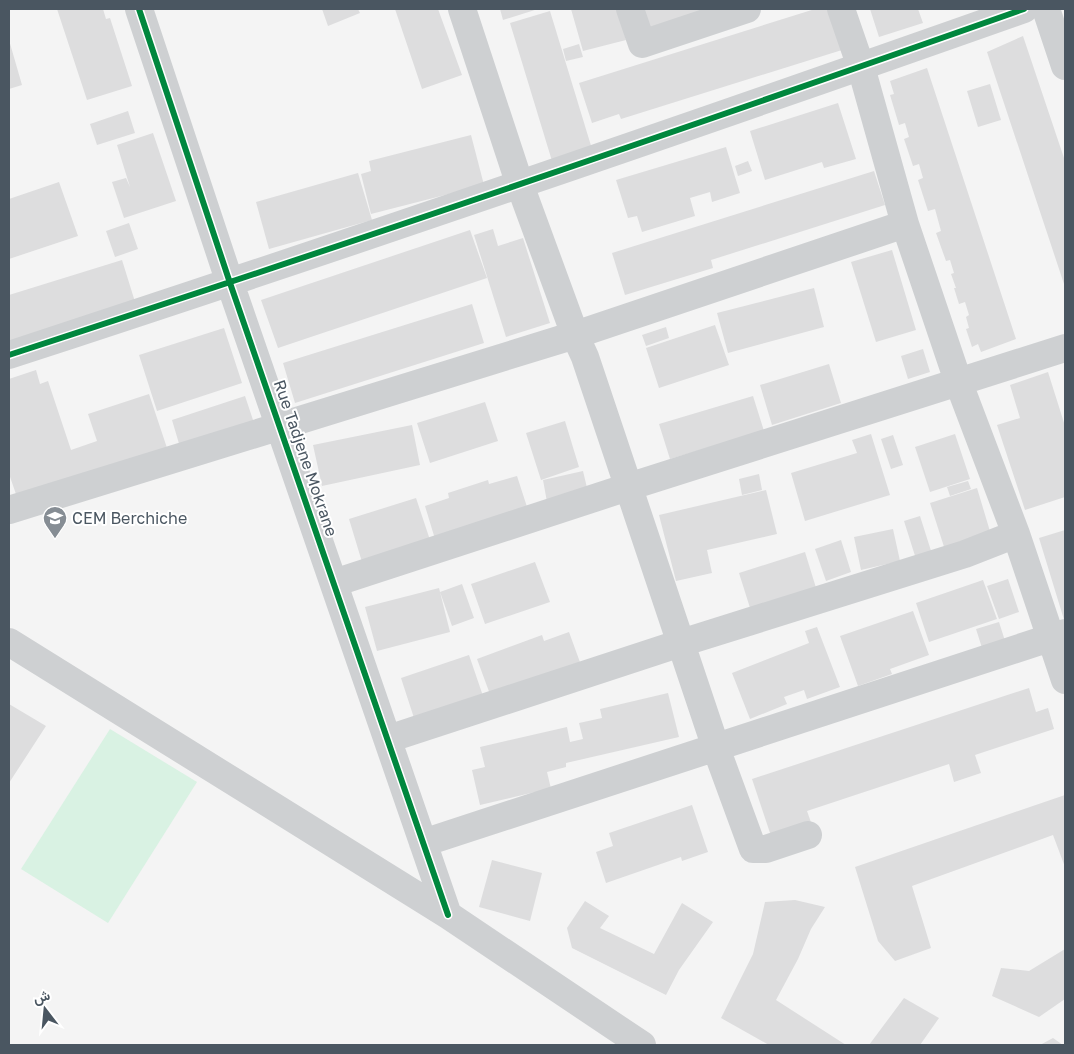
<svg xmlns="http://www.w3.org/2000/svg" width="1074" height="1054" font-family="'Golos Text',Vazirmatn,sans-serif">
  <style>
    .green { fill: #d9f2e3 }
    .building { fill: #ddddde }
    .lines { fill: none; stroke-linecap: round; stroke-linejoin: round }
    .minor { stroke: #ced0d2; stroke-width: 28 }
    .cycleway-casing { stroke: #fff; stroke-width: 9 }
    .cycleway { stroke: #00873e; stroke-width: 6 }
    .labels { text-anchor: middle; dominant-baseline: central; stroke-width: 4; stroke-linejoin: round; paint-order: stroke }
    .street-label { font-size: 16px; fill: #4a5661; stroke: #fff }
    .poi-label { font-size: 16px; fill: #4a5661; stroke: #fff; text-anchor: start }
  </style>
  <rect width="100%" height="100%" fill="#f4f4f4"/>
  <path class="green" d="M110,729L197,782L108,923L21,869Z"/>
  <path class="building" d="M57,9H103L106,19L110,18L132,86L87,100Z
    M322,9H358L360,13L328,26Z
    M395,9H438L462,75L422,89Z
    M500,9H538L503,20Z
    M571,9H618L626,40L583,51Z
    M637,9H728L644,33Z
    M815,9H828L842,50L621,119L619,114L592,123L579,83Z
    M870,9H918L923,23L879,37Z
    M550,11L592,149L552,161L510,23Z
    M1023,36L1065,161V287L987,52Z
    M9,40L22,85L9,89Z
    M579,44L583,57L566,61L563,49Z
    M927,68L1016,339L981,352L978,344L972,347L966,329L969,328L966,317L969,315L965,302L959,304L954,288H956L951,274L954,273L950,260L946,261L936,233L941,231L935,209L928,211L918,180L923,178L919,164L913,166L904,139L909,137L905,123L899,125L890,95L894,94L890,81Z
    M990,84L1001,120L978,127L967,91Z
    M838,103L856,159L824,168L822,162L765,180L750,131Z
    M128,111L135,133L97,145L90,124Z
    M153,133L176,201L124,218L112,182L126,178L130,187L117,145Z
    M471,135L484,185L371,214L361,174L371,171L369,161Z
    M726,147L740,193L712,202L710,192L690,198L695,216L642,232L637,216L628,218L616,180Z
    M748,161L752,171L738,176L735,166Z
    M874,171L885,205L711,260L713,268L625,295L612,253Z
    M358,173L372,220L269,249L256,202Z
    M59,182L78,236L9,259V199Z
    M129,223L138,249L115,257L106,231Z
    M493,229L498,246L523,238L550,323L506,337L474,235Z
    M470,230L487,278L278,348L261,300Z
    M892,250L916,330L876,342L851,262Z
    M122,260L136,305L9,344V295Z
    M814,288L824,327L728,353L717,313Z
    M472,304L484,343L295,403L283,363Z
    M715,325L729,365L659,388L646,348Z
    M666,327L669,338L646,346L642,335Z
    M224,328L242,383L157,411L139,355Z
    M923,349L930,372L908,379L901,356Z
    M829,364L841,403L772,425L760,385Z
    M36,370L40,384L48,381L71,450L97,441L88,414L149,394L167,448L17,497L9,474V379Z
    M1048,372L1065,426V497L1025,510L997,425L1020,418L1010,385Z
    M245,396L254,423L180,447L172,420Z
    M753,396L764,431L670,459L659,424Z
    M485,402L498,441L430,463L417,423Z
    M565,421L579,467L541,480L526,433Z
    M412,425L420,465L322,486L313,445Z
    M871,434L890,495L805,521L791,473L857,453L852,440Z
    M955,434L970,479L930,492L915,447Z
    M893,435L903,465L891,469L881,439Z
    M583,471L588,492L547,502L543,480Z
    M759,474L762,490L742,495L739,479Z
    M517,476L528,510L435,539L425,506L449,498L448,493L488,480L489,484Z
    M968,481L971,489L950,496L947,487Z
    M977,488L992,538L946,553L930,503Z
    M766,490L777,534L707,550L712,573L676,581L659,515Z
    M416,498L430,540L362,562L349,519Z
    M920,516L932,554L916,559L904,521Z
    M893,529L900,561L861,570L854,537Z
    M1065,530V623L1039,538Z
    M841,540L851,572L826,581L815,549Z
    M805,552L817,591L751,611L739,573Z
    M535,562L550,602L485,624L471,584Z
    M1008,579L1019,612L999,619L987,586Z
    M983,580L997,619L929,642L916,603Z
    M462,584L474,618L452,626L440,592Z
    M439,588L450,632L377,651L365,607Z
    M913,611L929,655L890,669L892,674L858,686L840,636Z
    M999,622L1006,644L983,651L976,629Z
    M817,627L840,687L807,699L804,690L784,697L787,704L750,719L732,673L809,643L805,631Z
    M569,632L581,665L491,697L477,659L542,635L544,641Z
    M469,655L483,696L414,718L401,678Z
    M1029,688L1036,712L1048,708L1054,729L975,755L981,773L954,782L949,764L807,811L813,828L773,842L752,779Z
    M668,693L679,737L566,763V767L547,772L553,797L535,792L480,805L472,770L485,767L480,747L567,727L570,742L583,739L579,723L602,718L600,709Z
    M9,704L46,726L9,783Z
    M1065,795V867L1053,835L912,886L931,948L895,961L878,941L855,867Z
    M692,805L708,852L682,861L681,857L606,883L596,852L613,846L609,833Z
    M492,860L542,873L530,921L479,907Z
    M795,900L825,907L811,929L798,959L776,1000L846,1045H769L721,1018L753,954L765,902Z
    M585,901L609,916L600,928L654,954L682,903L713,922L679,970L666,995L572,948L567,928Z
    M1065,949V999L1039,1017L992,996L1001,968L1029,971Z
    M904,998L939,1018L920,1045H869Z
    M1053,1038L1063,1045H1040Z"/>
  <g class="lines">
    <path class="minor" d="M139,9L230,283L448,915
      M462,9L520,185L575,335L585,357L716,748L753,849H766L808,835
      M630,9L642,44L747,9
      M841,9L861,67L905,224L958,381L1016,534L1065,680
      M1046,9L1065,66
      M9,355C349,244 687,128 1024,9
      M9,510L575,335L905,224
      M334,583L628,487L1065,348
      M9,642L448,915L642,1045
      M388,739L681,643L965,554L1016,534
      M423,843L1065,633"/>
    <g class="cycleway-casing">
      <path id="cycleway" d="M139,9L230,283L448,915
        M9,355C349,244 687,128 1024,9"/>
    </g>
    <use href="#cycleway" class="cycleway"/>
  </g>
  <defs>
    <g id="school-pin" transform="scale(1.25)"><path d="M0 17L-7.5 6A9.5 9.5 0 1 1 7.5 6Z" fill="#868d94" stroke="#fff"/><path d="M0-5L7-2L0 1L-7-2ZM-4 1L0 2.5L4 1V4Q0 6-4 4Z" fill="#fff"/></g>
  </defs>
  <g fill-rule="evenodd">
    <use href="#school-pin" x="55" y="518"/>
  </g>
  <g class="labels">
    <g class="street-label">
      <text transform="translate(306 458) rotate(71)">Rue Tadjene Mokrane</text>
    </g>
    <g class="poi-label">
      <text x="72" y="518">CEM Berchiche</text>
    </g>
  </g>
  <rect width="1074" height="1054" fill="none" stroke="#4a5661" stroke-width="20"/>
  <g transform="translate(45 1009) rotate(344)" stroke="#ffffff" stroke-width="4" paint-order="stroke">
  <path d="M0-4L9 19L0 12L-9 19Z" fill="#4a5661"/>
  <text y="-8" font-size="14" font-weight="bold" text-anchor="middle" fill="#4a5661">ش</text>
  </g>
</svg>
